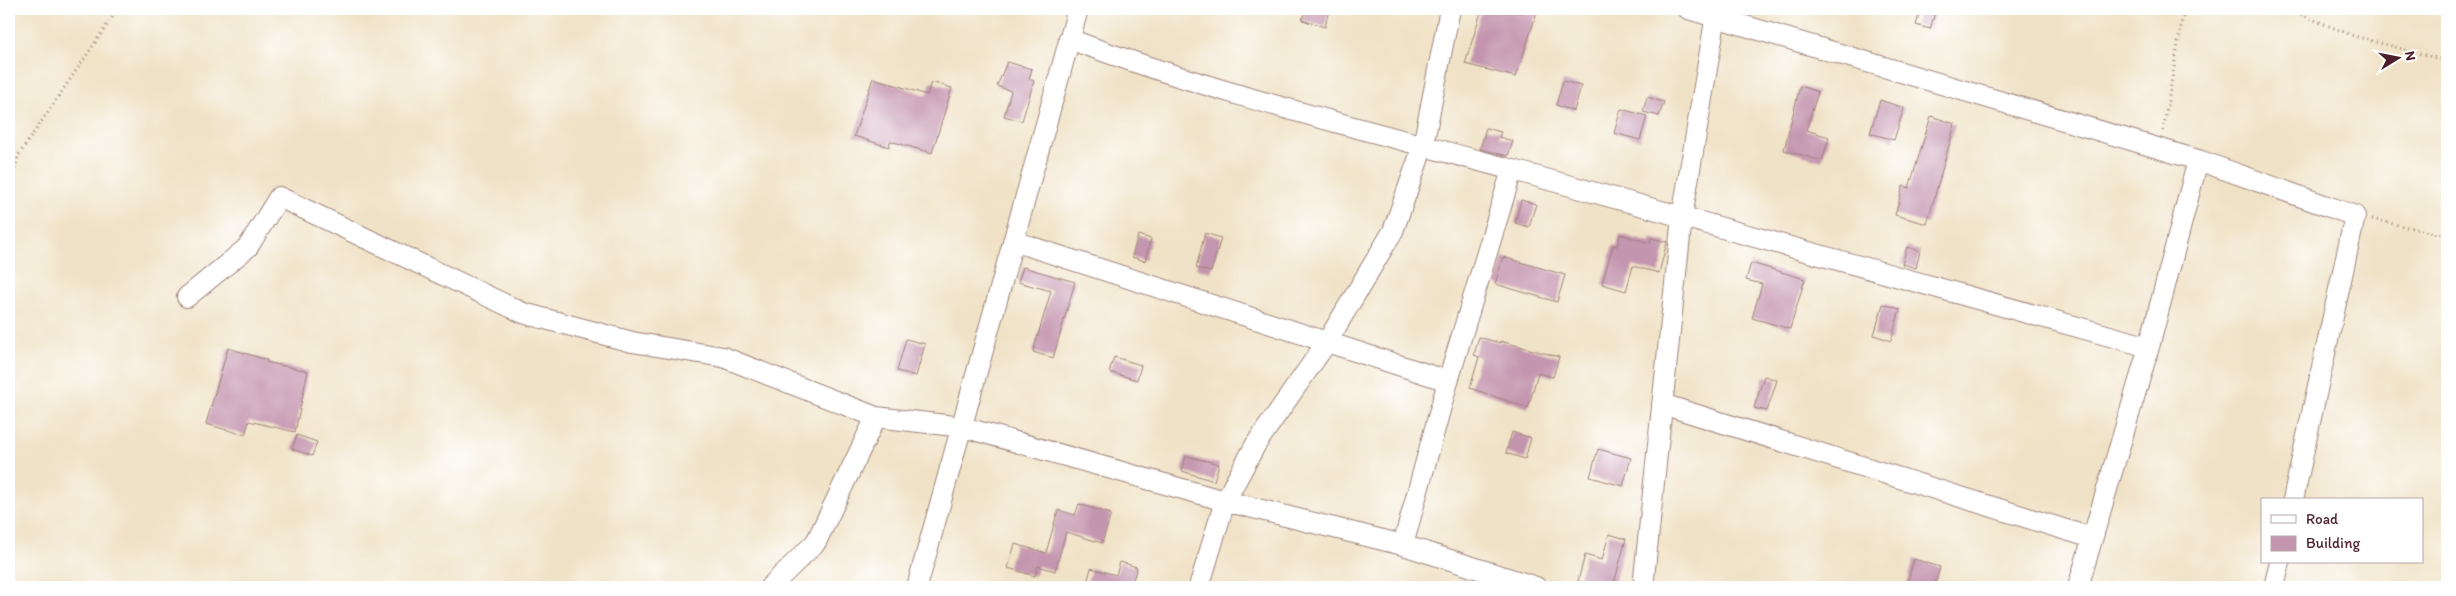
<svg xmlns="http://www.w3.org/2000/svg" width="2456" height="596" font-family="Itim,sans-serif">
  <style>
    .building { fill: #c495af }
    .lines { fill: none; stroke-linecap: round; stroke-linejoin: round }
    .street-casing { stroke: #9d8078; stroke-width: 22 }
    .path { stroke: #9d8078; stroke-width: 3; stroke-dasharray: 1 4; stroke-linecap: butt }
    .street { stroke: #fff; stroke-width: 20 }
  </style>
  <rect width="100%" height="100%" fill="#fff"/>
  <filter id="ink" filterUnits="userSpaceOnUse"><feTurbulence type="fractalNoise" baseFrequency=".02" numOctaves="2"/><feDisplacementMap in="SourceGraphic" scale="10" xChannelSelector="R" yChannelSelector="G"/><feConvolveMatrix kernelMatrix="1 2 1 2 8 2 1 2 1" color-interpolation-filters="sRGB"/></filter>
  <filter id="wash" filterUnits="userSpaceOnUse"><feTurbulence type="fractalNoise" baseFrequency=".0096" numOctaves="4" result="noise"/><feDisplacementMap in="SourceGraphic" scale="20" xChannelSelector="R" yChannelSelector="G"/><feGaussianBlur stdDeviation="1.12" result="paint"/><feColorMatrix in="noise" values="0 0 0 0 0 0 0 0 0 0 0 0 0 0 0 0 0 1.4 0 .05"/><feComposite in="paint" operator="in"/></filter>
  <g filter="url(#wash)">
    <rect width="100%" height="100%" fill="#f0e2c6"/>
    <g id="blocks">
      <path class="building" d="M1306,9H1329L1325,27L1302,20Z
        M1482,9H1508L1521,13L1522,9H1538L1516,77L1465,64Z
        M1921,9L1935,13L1930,29L1916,25Z
        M1007,62L1032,69L1029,79L1034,81L1022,121L1004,116L1011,91L997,86Z
        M873,78L927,95L931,82L952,88L932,153L890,141L889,147L854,136Z
        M1563,81L1581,86L1574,111L1556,105Z
        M1800,86L1818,92L1806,130L1829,137L1822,161L1784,150Z
        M1647,97L1664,102L1659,116L1643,112Z
        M1880,100L1904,108L1894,140L1870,133Z
        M1621,109L1647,116L1640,140L1614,133Z
        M1931,116L1955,124L1927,224L1895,215L1903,186L1909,188Z
        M1486,128L1501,132L1499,137L1513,141L1508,156L1480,149Z
        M1521,200L1536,204L1529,227L1515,223Z
        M1205,233L1221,238L1211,272L1196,268Z
        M1620,234L1650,243L1651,238L1667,242L1659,273L1633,266L1626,291L1602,284L1613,245L1617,246Z
        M1138,235L1151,239L1145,261L1132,257Z
        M1907,247L1920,251L1916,268L1902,264Z
        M1503,257L1565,275L1557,302L1495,284Z
        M1751,263L1805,279L1790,329L1752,318L1762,284L1746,280Z
        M1023,267L1075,282L1053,358L1033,352L1051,291L1018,282Z
        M1883,304L1900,309L1891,341L1874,335Z
        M1479,337L1500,343V341L1559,357L1553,377L1538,373L1528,408L1470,388L1479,357L1474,355Z
        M906,339L925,344L916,376L897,371Z
        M228,348L267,360L266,362L308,371L295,432L249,421L245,435L206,424Z
        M1114,357L1141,365L1137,380L1109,372Z
        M1764,376L1777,380L1767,411L1754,408Z
        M1512,432L1531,438L1525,459L1506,453Z
        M297,435L317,442L312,456L292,449Z
        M1598,449L1631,458L1623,486L1590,477Z
        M1186,456L1219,464L1214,481L1182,471Z
        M1079,504L1111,514L1102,543L1066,532L1055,571L1038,566L1035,576L1008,568L1015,544L1046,553L1058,510L1075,515Z
        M1609,534L1626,539L1613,587H1601L1578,581L1585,555L1602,560Z
        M1914,559L1940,567L1934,587H1906Z
        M1120,562L1137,567L1133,580L1146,583L1145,587H1101L1087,583L1091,568L1116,575Z"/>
    </g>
  </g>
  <g filter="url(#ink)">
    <use href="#blocks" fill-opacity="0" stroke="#9d8078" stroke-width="1"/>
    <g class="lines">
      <g class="street-casing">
        <path id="street" d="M1688,9L2198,160L2355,216L2293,500
          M1069,39C1217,94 1371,131 1524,173C1732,230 1941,289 2149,347
          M1013,241L1448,381
          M187,297L248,247L279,197L523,313L632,342L723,357L876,417L963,427L1225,501L1403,545L1536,587
          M1662,404L2092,538
          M1403,545L1448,381L1512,170
          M770,587L816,542L876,417
          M917,587L1078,9
          M1199,587L1225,501L1256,444L1327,342L1393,231L1423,146L1450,9
          M1643,587L1682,217L1717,9
          M2078,587L2149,347L2198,160
          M2274,587L2280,562"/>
      </g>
      <path class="path" d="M2287,9L2354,36L2447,61
        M2163,131L2184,9
        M9,193L18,156L118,9
        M2372,219L2447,236"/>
      <use href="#street" class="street"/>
    </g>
  </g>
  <rect width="2456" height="596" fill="none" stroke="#fff" stroke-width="30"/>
  <rect x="2261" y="498" width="162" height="65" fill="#ffffff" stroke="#b7a5aa"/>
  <rect x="2271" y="515" width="25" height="8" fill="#ffffff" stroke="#b7a5aa"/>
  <text x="2306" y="524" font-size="15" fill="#4a1f2b">Road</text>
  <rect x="2271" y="536" width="25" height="15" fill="#c495af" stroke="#b7a5aa"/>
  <text x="2306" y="548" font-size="15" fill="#4a1f2b">Building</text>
  <g transform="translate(2398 58) rotate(80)" stroke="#ffffff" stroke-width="4" paint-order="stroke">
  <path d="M0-4L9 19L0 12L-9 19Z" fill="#4a1f2b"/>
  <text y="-8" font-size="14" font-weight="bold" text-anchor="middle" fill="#4a1f2b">N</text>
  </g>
</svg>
